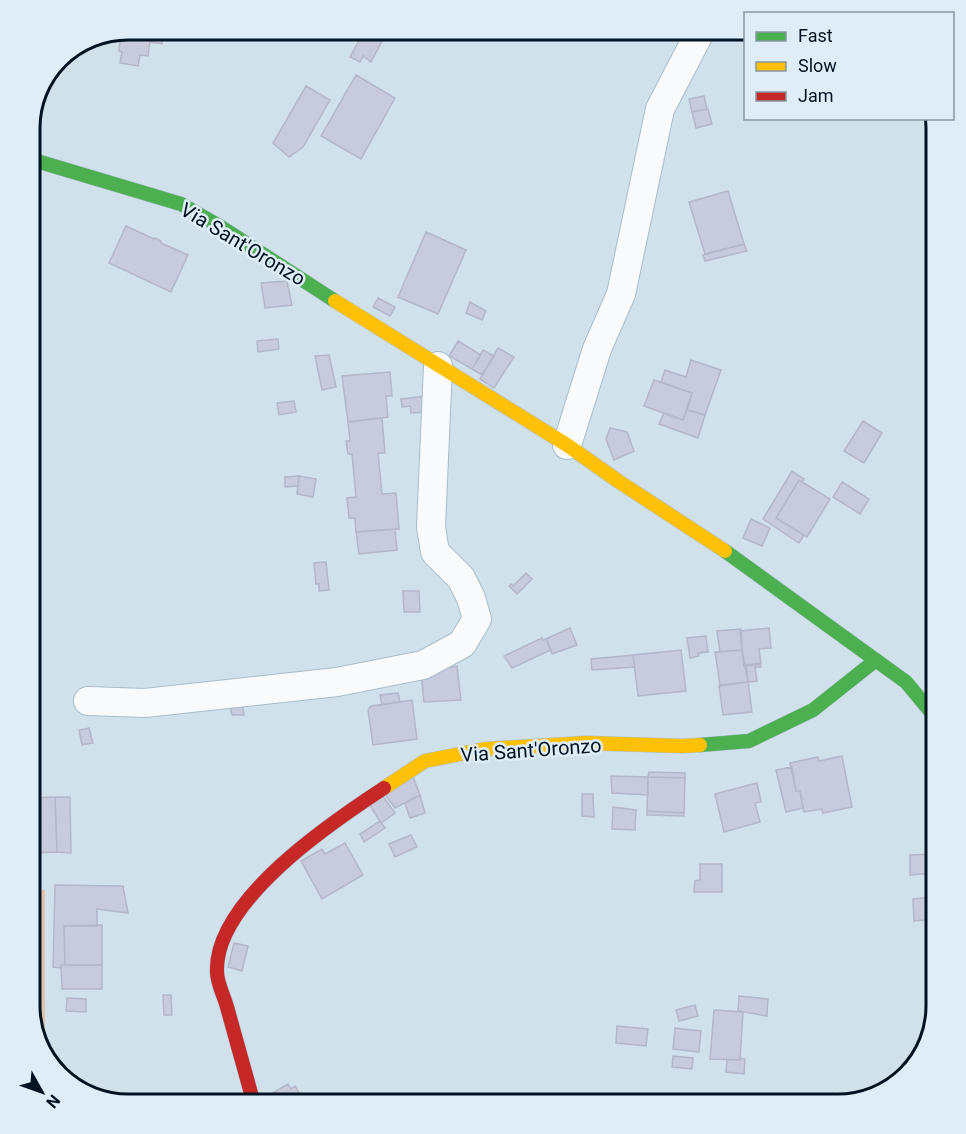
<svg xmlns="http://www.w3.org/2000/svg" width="966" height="1134" font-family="Roboto,sans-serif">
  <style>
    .green { fill: #dec4ae }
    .building { fill: #c7cbdb; stroke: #b4b6c9; stroke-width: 1.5 }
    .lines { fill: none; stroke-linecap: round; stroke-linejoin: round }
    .street-casing { stroke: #a7bdcc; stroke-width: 30 }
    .fast-casing { stroke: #a7bdcc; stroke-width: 15 }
    .slow-casing { stroke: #a7bdcc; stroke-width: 15 }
    .jam-casing { stroke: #a7bdcc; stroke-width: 15 }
    .street { stroke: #f8fafc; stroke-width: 28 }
    .fast { stroke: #4caf50; stroke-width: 14 }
    .slow { stroke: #ffc107; stroke-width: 14 }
    .jam { stroke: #c62828; stroke-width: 14 }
    .labels { text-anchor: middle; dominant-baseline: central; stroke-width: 5; stroke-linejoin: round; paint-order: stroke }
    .street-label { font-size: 20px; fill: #001322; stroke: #dfedf8 }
    .rim { fill: none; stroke: #001322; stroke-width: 3 }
  </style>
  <rect width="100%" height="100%" fill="#d1e1ec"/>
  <path class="green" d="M30,888L45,890V1051L30,1005Z"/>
  <path class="building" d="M129,30H183L182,37L163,34L162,44L150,42L148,56L140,55L138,66L120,63L122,52L119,51L121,33Z
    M365,30L382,41L371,62L363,56L360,62L350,57Z
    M356,75L395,98L361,159L321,136Z
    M306,86L330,100L303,147L289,157L273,143Z
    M704,96L707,109L692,112L689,99Z
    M708,109L712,124L696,128L692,112Z
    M728,191L744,244L705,254L689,202Z
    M126,226L154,239L155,238L161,241V243L188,255L171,292L109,263Z
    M426,232L466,250L438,314L398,297Z
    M744,244L747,251L705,261L703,255Z
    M287,281L292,305L265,308L261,283Z
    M378,298L395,307L390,316L373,307Z
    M470,302L486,311L482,320L466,313Z
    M278,339L279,349L258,352L257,341Z
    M458,341L481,355L472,369L449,356Z
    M498,348L514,357L494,388L480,379Z
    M483,350L494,356L482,375L472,369Z
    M329,355L336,387L322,390L315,356Z
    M691,360L721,370L705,415L687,410L692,393L661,382L665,370L686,377Z
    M390,372L392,396H386L388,417L348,422L342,376Z
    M654,380L692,393L683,420L644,406Z
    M427,396L429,412L411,413L410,406L402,407L401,399Z
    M294,401L296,412L279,415L277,403Z
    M687,410L705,415L698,438L659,424L664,413L683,420Z
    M382,418L385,453H378L382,494L396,493L399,529L356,532L355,518H349L347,498L356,497L352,454H348L346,441H350L348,422Z
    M863,421L882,433L864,463L844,451Z
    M610,428L627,432L634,451L614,460L606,439Z
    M792,471L804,479L802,482L799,480L776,518L804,535L799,543L763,519Z
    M299,476L298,486L285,487V477Z
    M299,476L316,479L313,497L297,494Z
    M799,480L830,499L807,537L776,518Z
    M842,482L869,499L860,514L833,497Z
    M751,519L770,528L762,546L743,538Z
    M395,529L397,550L359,554L356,532Z
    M326,562L329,590L319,591V584H316L314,563Z
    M526,573L532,579L517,594L509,586L511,584L513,586Z
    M403,591H419L420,612H404Z
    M570,628L577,645L552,654L546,639Z
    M769,628L771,648L759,649L761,664L744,666L740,631Z
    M741,629L742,650L720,652L717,631Z
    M706,636L708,652L698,653L699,656L690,658L687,638Z
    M542,638L543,640L546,639L551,650L512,668L504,656Z
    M681,650L686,691L638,696L633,655Z
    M742,650L748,682L720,685L715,652Z
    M633,655L635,667L592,670L591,659Z
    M760,663L761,667H755L757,681L748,682L746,665Z
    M457,666L461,700L424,702L421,672Z
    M748,682L752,712L723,715L719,686Z
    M398,693L400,702L382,705L380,695Z
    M241,697L244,715H232L228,699Z
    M412,700L417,739L373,745L368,710L371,706Z
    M89,728L93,743L82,745L79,730Z
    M842,756L852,807L823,813L822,809L804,812L800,791H796L790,763L818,757L819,761Z
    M792,767L796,791H800L803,808L786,812L776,770Z
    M649,772L685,773V778L648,777Z
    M412,774L420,795L395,808L384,793Z
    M611,776L648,777V795L612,793Z
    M648,777L685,778L684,813L647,811Z
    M757,783L761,802L755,803L760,822L724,832L715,794Z
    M582,794H593L594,817L582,816Z
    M382,795L395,813L381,823L369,804Z
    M420,795L425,813L410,818L405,803Z
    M55,797H70L71,853L57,852Z
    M55,797L57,852L30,853V798Z
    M613,807L636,810L635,830L612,829Z
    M647,811L684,813V816L647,815Z
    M380,821L385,828L364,842L360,834Z
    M411,835L417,847L395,857L389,844Z
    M345,843L363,875L322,899L301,861L322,849L325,854Z
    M936,854V873L910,875V855Z
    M700,864H722V892H694L695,881L700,880Z
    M55,885L123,886L128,913L97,909V926H64L65,965H61V968L53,967Z
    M933,897L935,919L914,921L913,899Z
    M102,925V965H65L64,926Z
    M234,943L248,946L242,971L228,967Z
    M61,965H102V989H62Z
    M163,995H171L172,1015H164Z
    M739,996L768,999L767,1016L738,1011Z
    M67,998L86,999V1012L66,1011Z
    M695,1005L698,1016L679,1021L676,1010Z
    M714,1010L743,1012L740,1060L710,1059Z
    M617,1026L648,1029L646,1046L616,1043Z
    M675,1028L701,1031L699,1052L673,1049Z
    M673,1056L693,1058L692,1069L672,1067Z
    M740,1058L745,1059L744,1074L726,1072L727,1060H740Z
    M288,1084L291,1089L295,1086L305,1104H267L264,1098Z"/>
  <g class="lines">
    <g class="street-casing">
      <path id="street" d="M567,445L597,349L621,294L660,109L699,34
        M88,701L145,703L337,682L423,665L462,644L477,619L471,598L461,578L435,552L431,527L438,366"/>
    </g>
    <g class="fast-casing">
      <path id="fast" d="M30,159L181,204L221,227L335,301
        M725,551L906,682L936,718
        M700,745L749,741L813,710L876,660"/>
    </g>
    <g class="slow-casing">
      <path id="slow" d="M335,301L567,445L618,481L725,551
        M384,788L425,761L485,749L587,743L682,746L700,745"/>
    </g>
    <g class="jam-casing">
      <path id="jam" d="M254,1104C245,1072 236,1039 227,1007C224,996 217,983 217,972C214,901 332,822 384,788"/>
    </g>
    <use href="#street" class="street"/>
    <use href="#fast" class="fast"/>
    <use href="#slow" class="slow"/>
    <use href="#jam" class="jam"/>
  </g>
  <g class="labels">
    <g class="street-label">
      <text transform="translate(243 244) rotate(31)">Via Sant'Oronzo</text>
      <text transform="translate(531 750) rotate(-4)">Via Sant'Oronzo</text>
    </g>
  </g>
  <path d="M0 0H966V1134H0ZM128 40H838A88 88 0 0 1 926 128V1006A88 88 0 0 1 838 1094H128A88 88 0 0 1 40 1006V128A88 88 0 0 1 128 40Z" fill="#dfedf8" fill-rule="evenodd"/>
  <path class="rim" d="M128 40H838A88 88 0 0 1 926 128V1006A88 88 0 0 1 838 1094H128A88 88 0 0 1 40 1006V128A88 88 0 0 1 128 40Z"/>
  <rect x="744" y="12" width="210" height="108" fill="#dfedf8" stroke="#8696a2" stroke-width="1.5"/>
  <rect x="756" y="32" width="30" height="9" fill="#4caf50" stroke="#8696a2" stroke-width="1.5"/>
  <text x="798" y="42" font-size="18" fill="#001322">Fast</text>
  <rect x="756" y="62" width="30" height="9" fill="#ffc107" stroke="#8696a2" stroke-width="1.5"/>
  <text x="798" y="72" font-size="18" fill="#001322">Slow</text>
  <rect x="756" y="92" width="30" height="9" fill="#c62828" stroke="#8696a2" stroke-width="1.5"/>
  <text x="798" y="102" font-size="18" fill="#001322">Jam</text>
  <g transform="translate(42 1092) rotate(130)" stroke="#dfedf8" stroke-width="4.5" paint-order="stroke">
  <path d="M0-4.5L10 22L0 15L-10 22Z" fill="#001322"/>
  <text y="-9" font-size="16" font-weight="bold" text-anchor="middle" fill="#001322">N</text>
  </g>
</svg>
